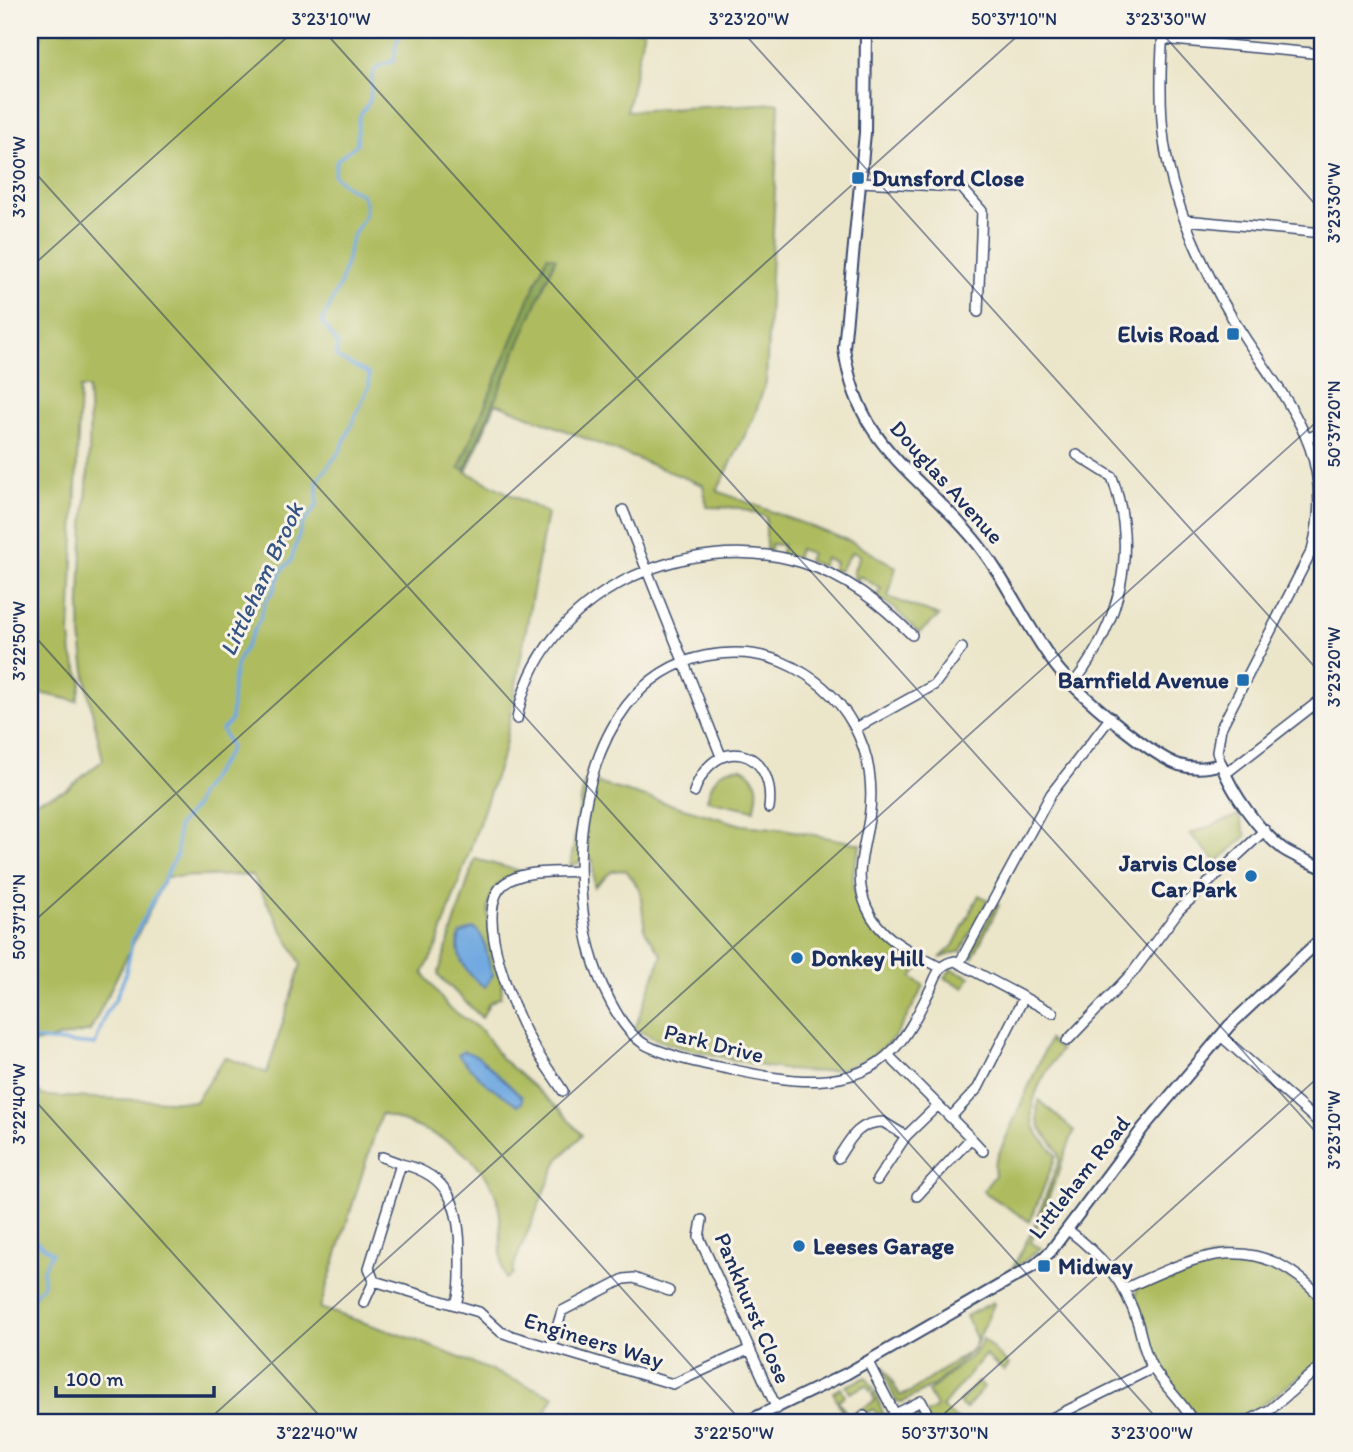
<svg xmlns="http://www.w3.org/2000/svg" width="1353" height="1452" font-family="Itim,sans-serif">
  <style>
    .green { fill: #aebc5e; stroke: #64765e; stroke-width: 2 }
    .forest { fill: #8aa455; stroke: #526a5a; stroke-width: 2 }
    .water { fill: #71a9e0; stroke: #466c9f; stroke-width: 2 }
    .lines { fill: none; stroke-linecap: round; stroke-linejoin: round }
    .stream { stroke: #71a9e0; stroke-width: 3.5 }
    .minor-casing { stroke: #3a4a6e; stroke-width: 12 }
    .tertiary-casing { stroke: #3a4a6e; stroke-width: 14 }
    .minor { stroke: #fff; stroke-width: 9 }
    .tertiary { stroke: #fff; stroke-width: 10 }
    .ticks { fill: none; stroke: #1b2f5e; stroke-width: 2; stroke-opacity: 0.45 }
    .poi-dot { fill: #1f6fb2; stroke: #f7f3e8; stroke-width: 2.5 }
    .labels { text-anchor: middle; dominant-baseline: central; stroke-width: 6; stroke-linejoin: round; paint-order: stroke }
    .poi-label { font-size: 23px; font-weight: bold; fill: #1b2f5e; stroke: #f7f3e8; text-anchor: start }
    .street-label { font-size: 23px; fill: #1b2f5e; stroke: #f7f3e8 }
    .water-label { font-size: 24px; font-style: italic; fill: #355485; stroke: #f7f3e8 }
    .neatline { fill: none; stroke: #1b2f5e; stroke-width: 2.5 }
    .ticks-label { font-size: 18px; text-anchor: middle; fill: #1b2f5e }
  </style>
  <rect width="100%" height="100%" fill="#f7f3e8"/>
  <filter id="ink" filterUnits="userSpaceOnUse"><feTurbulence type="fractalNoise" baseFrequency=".0143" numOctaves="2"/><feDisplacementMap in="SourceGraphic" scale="14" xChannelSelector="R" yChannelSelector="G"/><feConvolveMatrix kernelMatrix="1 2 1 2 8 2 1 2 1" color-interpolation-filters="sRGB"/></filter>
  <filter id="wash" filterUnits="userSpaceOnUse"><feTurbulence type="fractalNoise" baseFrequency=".00686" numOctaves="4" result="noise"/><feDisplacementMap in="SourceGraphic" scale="28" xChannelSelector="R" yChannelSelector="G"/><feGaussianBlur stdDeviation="1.57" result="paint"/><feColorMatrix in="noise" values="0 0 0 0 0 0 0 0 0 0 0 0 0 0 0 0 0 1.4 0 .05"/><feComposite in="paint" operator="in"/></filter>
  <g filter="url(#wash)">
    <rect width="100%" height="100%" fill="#ebe5c9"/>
    <path class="green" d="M43,30H644L627,111L779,103L766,382L754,417L717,491L852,542L896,567L888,597L939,616L919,633L894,608L876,596L881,589L860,576L856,582L853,572L860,555L852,552L839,571H832L835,562L825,558L822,566L808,561L811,553L799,549L796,558L781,555L782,545L771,544L770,552H766V517L740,508L707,507L703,485L496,403L466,472L547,513L504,751L436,948L423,973L447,1006L482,1031L501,1058L560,1110L582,1135L558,1160L515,1262L513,1274L506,1279C497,1258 503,1231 499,1208C489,1153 429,1129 381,1114L320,1308L413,1339L554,1396L540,1422H30V1085L44,1096L195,1102L225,1057L267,1073L301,964L252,875L166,877L90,1031L30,1044V803L66,790L103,760C91,709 80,659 80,607C80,534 94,461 88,388H80L70,634L72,656L82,680L77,701L30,691V79Z
      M742,768C761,777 759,793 754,810L707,800C712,780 719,766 742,768Z
      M584,783H597L742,825L783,829L861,844C858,855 853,866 853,877C851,920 889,946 922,964L912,977L924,986C914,1002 906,1022 894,1037C849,1088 784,1071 727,1058C696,1050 662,1046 635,1028L662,955L645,931L640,890L626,870L612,871L594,887L593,860H583L570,867Z
      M1239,815L1246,836L1217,862L1190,834Z
      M475,859L520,871C457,897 508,953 501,997L489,1003L482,1018L438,975Z
      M979,895L988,900L961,951L940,958L953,946Z
      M996,904L999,905L973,957L969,955Z
      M951,969L970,977L964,988L945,978Z
      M1049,1040L1061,1050C1047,1070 1022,1105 1036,1130C1041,1140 1051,1146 1056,1156L1030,1222L983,1191L995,1175L994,1165Z
      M1039,1100L1074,1131L1031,1243L1041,1248L1011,1271L1033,1229L1059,1161C1062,1139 1029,1137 1039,1100Z
      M1211,1258C1257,1259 1293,1273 1323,1308V1358L1252,1413L1231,1422H1199C1188,1402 1169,1389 1158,1370C1149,1354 1128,1300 1139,1286Z
      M993,1302L994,1304L974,1349L936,1384L903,1402L896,1401L882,1368L884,1367L900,1396L910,1392L973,1349L977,1340L966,1316Z
      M983,1339L1009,1365L1004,1371L985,1355L942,1407L960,1422H921L907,1415L916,1411L923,1416L937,1408L928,1392L976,1352Z
      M866,1377L874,1389L870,1391L866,1385L850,1393L846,1386Z
      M978,1382L984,1387L966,1409L959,1403Z
      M841,1388L845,1396L838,1400L848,1416L875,1401L872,1394L875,1392L883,1413L878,1416L874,1409L847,1422L833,1392Z"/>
    <path class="forest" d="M547,256L556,258L465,470L459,468Z"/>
    <path class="water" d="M474,928C488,937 486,960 493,975L485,987C467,976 453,955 460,934Z
      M464,1051L479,1057L522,1097V1103L518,1105L484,1082L458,1055Z"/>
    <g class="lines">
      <path class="stream" d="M30,1039L95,1045L106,1013L115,1000L125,976L133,939L177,854L178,826L195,807L199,795L228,753L230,746L222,730L231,721L233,682L237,663L260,619L265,602L273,592L282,570L291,561L302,525L317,505V481L340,451L369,386V374L336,357L338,345L322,322L341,282L352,238L364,217L366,205L362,194L347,187L334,175L337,160L357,144C357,135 357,124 360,116C362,111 367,107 369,102C376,82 362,68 394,61L396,43L404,30
        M30,1100L35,1111L30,1131
        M30,1237L52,1253L43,1269V1285L30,1301"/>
    </g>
  </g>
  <g filter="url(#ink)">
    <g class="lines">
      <g class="minor-casing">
        <path id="minor" d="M1163,30C1157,118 1161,171 1198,252C1212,283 1228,313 1247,341C1294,411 1336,460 1312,550L1221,728L1217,752L1221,764
          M30,32L31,30
          M1162,39L1323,54
          M860,182L961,187L982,211L978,312
          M1185,220L1323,233
          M1308,438L1323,432
          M623,510L721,756
          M1074,683C1120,622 1139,551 1112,477L1077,455
          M517,719C538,594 687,527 803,563C847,577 880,603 912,635
          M856,728L934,685L962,648
          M1225,774L1323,698
          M694,792C714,732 777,748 769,808
          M960,962L1051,794L1111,717
          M941,968C912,952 881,940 867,908C853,877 864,850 869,819C879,750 846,689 782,662C758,652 730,651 705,656C572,682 556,896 607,995C616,1013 628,1035 646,1045C655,1050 667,1053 677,1057C695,1063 715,1066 734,1070C787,1081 852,1094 894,1049C910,1032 920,1009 931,988C934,981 937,971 943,966C948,962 950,962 955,961L1053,1013
          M1222,1037L1323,1126
          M1067,1041L1133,972L1179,910L1265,830
          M888,1055L971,1138L917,1196
          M563,1091C554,1077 544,1064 536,1050C517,1020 470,912 504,884C523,869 555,873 578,871
          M951,1117L978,1088L1024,997
          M971,1138L983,1151
          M382,1157L401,1164
          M838,1158C850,1139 858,1122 883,1122L906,1136
          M877,1180L906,1136L938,1105
          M702,1220L699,1237L777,1409
          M1067,1229C1102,1256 1125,1281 1138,1324C1142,1338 1144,1351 1151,1365C1163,1386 1183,1401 1193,1422
          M374,1281L369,1268L401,1164C452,1175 460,1210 460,1256C460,1273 461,1289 456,1305
          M1124,1289C1200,1254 1256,1227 1323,1299
          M364,1303L374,1281L479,1312L501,1332L512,1336L673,1384L748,1350
          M551,1347L562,1311L624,1279L634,1278L669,1291
          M868,1362L895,1414L884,1422
          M895,1414L921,1401L926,1410
          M864,1416L867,1422
          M1044,1422L1153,1368
          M1246,1422L1271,1409L1323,1364"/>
      </g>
      <g class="tertiary-casing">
        <path id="tertiary" d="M866,30L865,133L844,348C857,446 915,470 972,537C1006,577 1026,628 1059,670C1079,694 1150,755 1179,765C1192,769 1208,768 1221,764C1233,794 1257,829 1283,849C1295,857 1310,862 1323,868
          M746,1422L846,1374L1035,1265L1050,1252L1143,1128L1229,1026L1323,937"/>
      </g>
      <use href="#minor" class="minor"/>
      <use href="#tertiary" class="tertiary"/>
    </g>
  </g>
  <path class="ticks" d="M323,30L1323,1140M741,30L1323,676M1159,30L1323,213M30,167L1160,1422M30,268L295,30M30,631L742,1422M30,925L1024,30M30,1095L325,1422M206,1422L1323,416M935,1422L1323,1073"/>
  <g class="poi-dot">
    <rect x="851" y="171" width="14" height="14" rx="3.5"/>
    <rect x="1226" y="327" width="14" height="14" rx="3.5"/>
    <rect x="1236" y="673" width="14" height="14" rx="3.5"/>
    <circle cx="1251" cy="876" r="7"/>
    <circle cx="797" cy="958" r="7"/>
    <circle cx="799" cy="1246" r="7"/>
    <rect x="1037" y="1259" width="14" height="14" rx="3.5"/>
  </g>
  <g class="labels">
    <g class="poi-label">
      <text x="872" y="178">Dunsford Close</text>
      <text x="1219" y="334" text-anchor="end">Elvis Road</text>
      <text x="1229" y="680" text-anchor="end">Barnfield Avenue</text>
      <text x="1237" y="863" text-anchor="end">Jarvis Close<tspan x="1237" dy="26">Car Park</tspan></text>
      <text x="811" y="958">Donkey Hill</text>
      <text x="813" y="1246">Leeses Garage</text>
      <text x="1058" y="1266">Midway</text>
    </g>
    <g class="street-label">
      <text transform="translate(947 482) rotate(48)">Douglas Avenue</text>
      <text transform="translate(714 1043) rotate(14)">Park Drive</text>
      <text transform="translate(1079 1177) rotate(-52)">Littleham Road</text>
      <text transform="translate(753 1308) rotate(67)">Pankhurst Close</text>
      <text transform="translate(594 1340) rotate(17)">Engineers Way</text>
    </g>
    <g class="water-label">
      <text transform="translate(261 579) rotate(-65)">Littleham Brook</text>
    </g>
  </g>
  <rect width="1353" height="1452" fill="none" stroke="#f7f3e8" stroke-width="77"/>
  <path d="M56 1386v10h158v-10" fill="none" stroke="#1b2f5e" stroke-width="3.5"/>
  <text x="66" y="1386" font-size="21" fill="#1b2f5e" stroke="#f7f3e8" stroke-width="5" paint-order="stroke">100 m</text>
  <rect x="38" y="38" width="1276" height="1376" class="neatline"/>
  <g class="ticks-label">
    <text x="331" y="25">3°23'10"W</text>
    <text x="749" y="25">3°23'20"W</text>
    <text x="1014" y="25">50°37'10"N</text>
    <text x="1166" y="25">3°23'30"W</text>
    <text transform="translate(19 177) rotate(-90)" y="6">3°23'00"W</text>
    <text transform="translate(1334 203) rotate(-90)" y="6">3°23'30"W</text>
    <text transform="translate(1334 424) rotate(-90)" y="6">50°37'20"N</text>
    <text transform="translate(19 641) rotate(-90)" y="6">3°22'50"W</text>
    <text transform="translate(1334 667) rotate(-90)" y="6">3°23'20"W</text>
    <text transform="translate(19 917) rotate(-90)" y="6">50°37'10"N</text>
    <text transform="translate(19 1104) rotate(-90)" y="6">3°22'40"W</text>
    <text transform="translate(1334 1130) rotate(-90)" y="6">3°23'10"W</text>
    <text x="317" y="1439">3°22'40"W</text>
    <text x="734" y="1439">3°22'50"W</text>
    <text x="945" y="1439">50°37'30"N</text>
    <text x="1152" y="1439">3°23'00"W</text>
  </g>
</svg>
